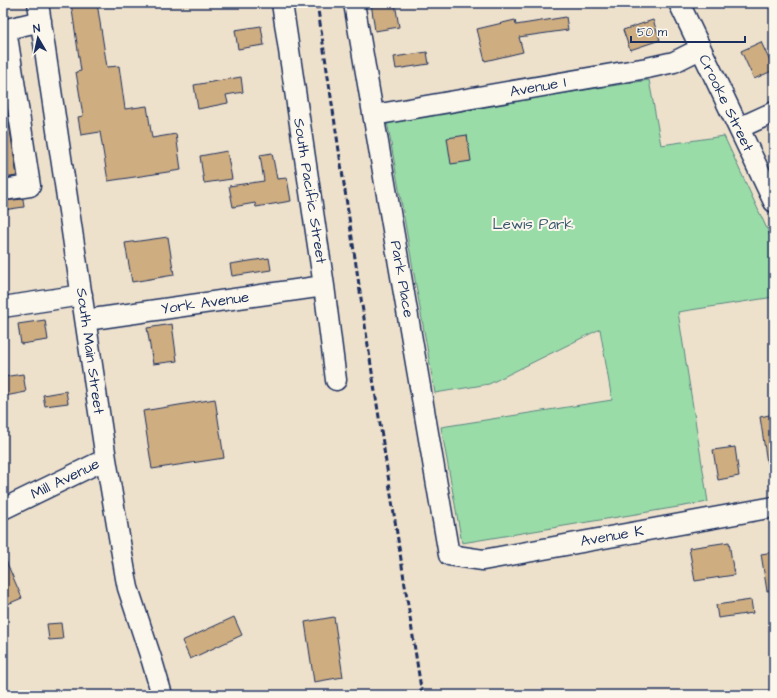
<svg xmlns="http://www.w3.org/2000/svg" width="777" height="698" font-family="'Architects Daughter',sans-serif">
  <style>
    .green { fill: #9adca7; stroke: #5a8682 }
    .building { fill: #cead81; stroke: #1b2f5e }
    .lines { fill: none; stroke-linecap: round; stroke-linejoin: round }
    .minor-casing { stroke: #1b2f5e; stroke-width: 23 }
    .minor { stroke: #fbf7ec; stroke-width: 20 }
    .rail { stroke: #1b2f5e; stroke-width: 3; stroke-dasharray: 6 3; stroke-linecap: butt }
    .labels { text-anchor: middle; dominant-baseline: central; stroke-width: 4; stroke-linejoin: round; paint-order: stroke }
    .street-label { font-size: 15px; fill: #1b2f5e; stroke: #fbf7ec }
    .park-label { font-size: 15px; fill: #3b5a70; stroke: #fbf7ec }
  </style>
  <rect width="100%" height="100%" fill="#eee1cc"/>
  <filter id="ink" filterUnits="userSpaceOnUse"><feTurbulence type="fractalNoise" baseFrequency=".025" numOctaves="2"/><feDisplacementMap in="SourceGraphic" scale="8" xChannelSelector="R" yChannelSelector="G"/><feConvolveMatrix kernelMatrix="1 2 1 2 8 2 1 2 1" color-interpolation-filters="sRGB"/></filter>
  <g filter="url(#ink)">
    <path class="green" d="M649,80L661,145L724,136L774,244V297L678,312L708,502L462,543L441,427L612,400L600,329L489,384L435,393L387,121Z"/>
    <path class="building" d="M71,3H97L107,67L119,66L125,109L147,106L152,138L176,134L181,170L108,181L100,132L81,135L78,117L83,116L76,72L81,71Z
      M371,3H395L399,27L375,31Z
      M566,17L568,30L519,37L523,52L485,61L477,29L515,20L516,25Z
      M653,20L660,40L630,50L623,30Z
      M261,26L264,45L238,49L235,30Z
      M761,42L774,70L754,79L741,51Z
      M427,52L429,64L396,69L394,57Z
      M241,77L243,92L226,95L228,103L198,109L194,85Z
      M9,123L17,176L3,178V124Z
      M467,135L471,161L451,164L447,138Z
      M227,151L232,179L204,183L200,156Z
      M272,153L277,179L287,178L291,201L256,207L255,203L233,207L229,186L264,181L260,155Z
      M23,199L24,207L3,210V201Z
      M168,237L174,275L132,282L125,243Z
      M269,258L271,270L232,276L230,264Z
      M45,320L48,340L21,344L18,324Z
      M172,324L177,361L153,364L147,328Z
      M23,374L26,392L5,396L3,377Z
      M66,391L68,403L45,406L43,395Z
      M215,399L224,458L152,469L143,411Z
      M774,414V462L767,463L760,417Z
      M735,447L739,476L718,480L713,450Z
      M729,542L734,575L695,581L689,548Z
      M774,552V590L767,591L761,554Z
      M3,554L22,598L3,606Z
      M751,600L753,613L718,618L716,605Z
      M234,617L242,635L190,659L182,641Z
      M334,617L343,677L314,682L305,622Z
      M61,623L63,639L49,640L47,624Z"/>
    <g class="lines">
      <g class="minor-casing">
        <path id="minor" d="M38,3L106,459L126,578L128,588L152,661L162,695
          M282,3L324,286L336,380
          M354,3L449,555L483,560L774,507
          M679,3L774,202
          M3,30L41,21
          M374,115L647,68L674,62L700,49
          M739,128L774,112
          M3,190L30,186L6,29
          M3,307L82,295
          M86,320L324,286
          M3,509L106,459"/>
      </g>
      <use href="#minor" class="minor"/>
      <path class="rail" d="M317,3L372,372L422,695"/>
    </g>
  </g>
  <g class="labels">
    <g class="street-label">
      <text transform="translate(538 87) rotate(-10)">Avenue I</text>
      <text transform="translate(726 103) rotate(64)">Crooke Street</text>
      <text transform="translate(310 191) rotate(81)">South Pacific Street</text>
      <text transform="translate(402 279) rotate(80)">Park Place</text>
      <text transform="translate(205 303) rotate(-8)">York Avenue</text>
      <text transform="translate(90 351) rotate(82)">South Main Street</text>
      <text transform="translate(65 479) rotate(-26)">Mill Avenue</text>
      <text transform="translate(612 536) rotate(-10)">Avenue K</text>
    </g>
    <g class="park-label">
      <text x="533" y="224">Lewis Park</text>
    </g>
  </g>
  <rect width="777" height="698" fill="none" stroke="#fbf7ec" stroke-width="16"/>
  <rect x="8" y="8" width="761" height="682" fill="none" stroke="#1b2f5e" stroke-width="1.5" filter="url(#ink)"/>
  <g transform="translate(38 38) rotate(351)" stroke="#fbf7ec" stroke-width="3" paint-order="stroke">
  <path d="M0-3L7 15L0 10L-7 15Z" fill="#1b2f5e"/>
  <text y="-6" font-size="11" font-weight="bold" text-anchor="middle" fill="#1b2f5e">N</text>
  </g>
  <path d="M631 36v6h114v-6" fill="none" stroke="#1b2f5e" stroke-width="2"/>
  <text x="637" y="36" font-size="12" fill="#1b2f5e" stroke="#fbf7ec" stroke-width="3" paint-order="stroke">50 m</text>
</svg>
